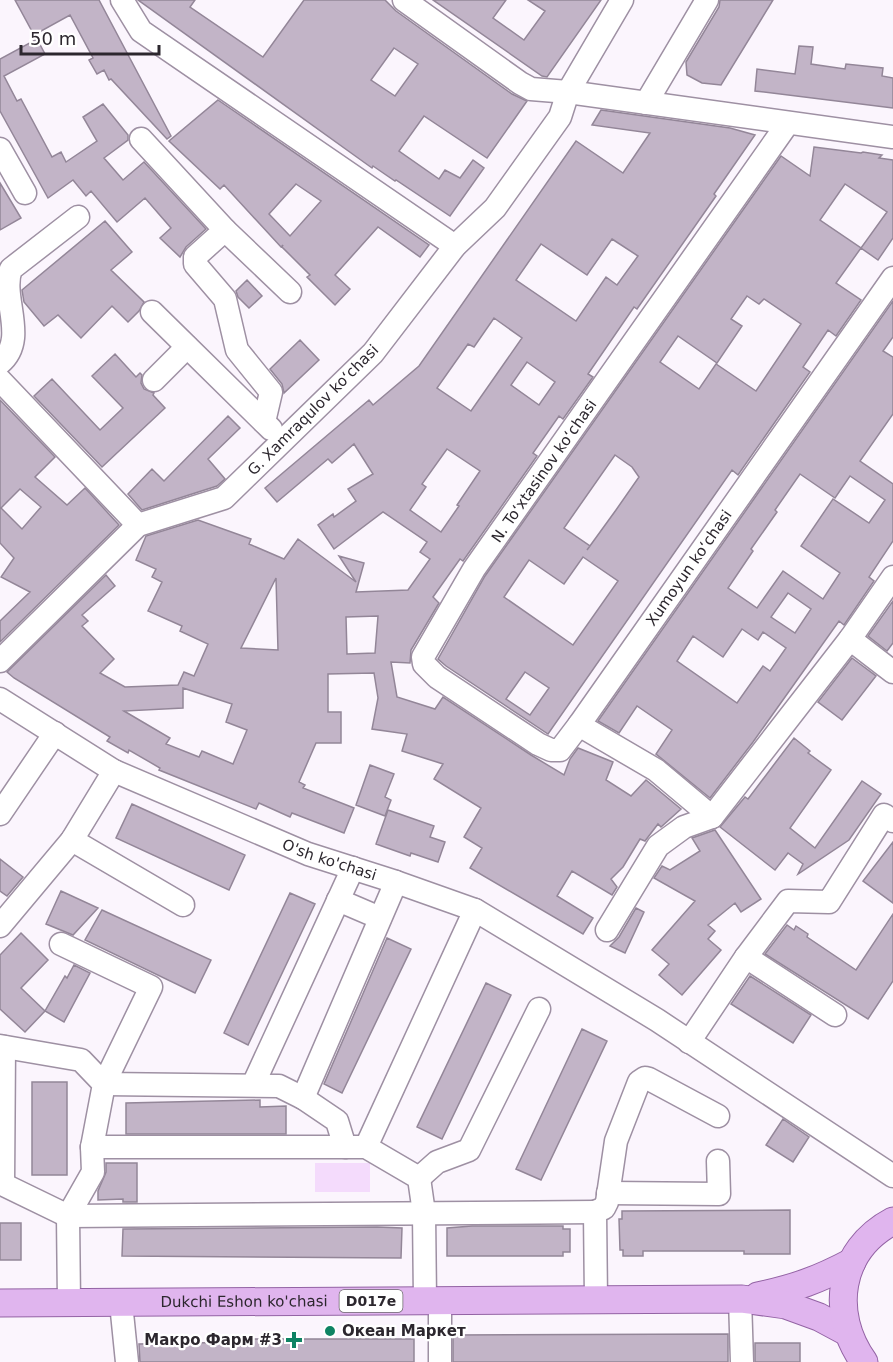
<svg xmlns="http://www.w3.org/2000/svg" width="893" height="1362" font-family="'DejaVu Sans',sans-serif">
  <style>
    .grass { fill: #f4dbfc }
    .building { fill: #c2b4c7; stroke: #938698; stroke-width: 1.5; fill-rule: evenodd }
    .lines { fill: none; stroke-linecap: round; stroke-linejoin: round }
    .minor-casing { stroke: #9e90a3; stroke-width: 25 }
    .major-casing { stroke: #9363a4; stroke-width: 29 }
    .minor { stroke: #fff; stroke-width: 22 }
    .major { stroke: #e0b5ee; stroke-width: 27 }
    .poi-dot { fill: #0e8363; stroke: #fff; stroke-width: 2 }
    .labels { text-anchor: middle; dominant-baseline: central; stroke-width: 4.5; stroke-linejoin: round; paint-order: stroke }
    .shield { fill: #fff; stroke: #6b686d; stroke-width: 1.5 }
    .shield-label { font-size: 14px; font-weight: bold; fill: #2c272e }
    .street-label { font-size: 15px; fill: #2c272e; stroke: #fff }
    .poi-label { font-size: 15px; font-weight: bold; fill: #2c272e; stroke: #fff; text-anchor: start }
  </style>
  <rect width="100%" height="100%" fill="#fbf5fd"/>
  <path class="grass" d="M315,1163H370V1192H315Z"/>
  <path class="building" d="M15,0H99L171,136L167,139L111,79L109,80L104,70L97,74L89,60L93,58L70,15L34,35Z
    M138,0H195L190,7L263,57L304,0H385L396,11L512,94L527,101L487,158L424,116L399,151L439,179L445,170L460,178L473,160L484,168L450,216L396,180L395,181L373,166L372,168ZM394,48L418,64L395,96L371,80Z
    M433,0H506L493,18L524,40L545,11L528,0H601L547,77L542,76Z
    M720,0H773L721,85L702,83L687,75L686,62L719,7Z
    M37,39L45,54L4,76L17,101L21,99L52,157L61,152L66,162L97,141L83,117L103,104L128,135V140L104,158L123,180L144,162L206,229L186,247L180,257L160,238L171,228L145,198L117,222L91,191L86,196L73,180L48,198L0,111V59Z
    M799,46L813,47L811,64L845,69L846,64L883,68L882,76L893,78V108L755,91L757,69L795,74Z
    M218,100L429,245L420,257L378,227L335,275L350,289L335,305L307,277L310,275L282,247L283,245L281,247L224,185L220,189L169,141ZM296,184L321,201L290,236L269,214Z
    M601,110L730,128L755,135L714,194L716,196L637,309L634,307L588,374L593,377L563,419L559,416L533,453L537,456L463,561L460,559L433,597L439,603L411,650L410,663L391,662L397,697L435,709L443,697L531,755L564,775L570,759L578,748L613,762L606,780L631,796L646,780L681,809L661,827L658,824L645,841L640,839L623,867L611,879L617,887L612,895L572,871L557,896L593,918L583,934L470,868L482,848L464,837L481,808L434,779L443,764L402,751L407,734L372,729L378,698L374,673L328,674V712H341V743H316L299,782L305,785L303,788L354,808L344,833L292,813L290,817L259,803L256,809L159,770L160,768L129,750L128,753L107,741L110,737L14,678L7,672L106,575L115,586L82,615L88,621L82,626L114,659L100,673L125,687L178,685L184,672L194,676L208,644L180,631L182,626L148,611L162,582L152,577L156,569L136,560L146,536L198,520L251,539L249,544L284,559L298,539L356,582L339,556L364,563L356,592L408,590L430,559L420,552L427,542L383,512L334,549L318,525L333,514L334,517L356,501L348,489L373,474L354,444L332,463L328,459L277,502L265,488L369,400L373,405L419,366L576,141L623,173L650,133L592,125ZM612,239L638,256L617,285L606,277L576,321L516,280L541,244L587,275ZM494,318L522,338L471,411L437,388L468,344L474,347ZM527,362L555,382L539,405L511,385ZM447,449L480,471L457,505L459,506L441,532L410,510L426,487L422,484ZM276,578L278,650L241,648ZM378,616L375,653L347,654L346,617ZM183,688L232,704L226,722L247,730L233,764L202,751L199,757L166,744L170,738L124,711L183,708Z
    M814,147L861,153L863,152L882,155L879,158L893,160V238L878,260L861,248L887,212L845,184L820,220L861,248L836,283L861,300L836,336L828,330L803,367L810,372L738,475L732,470L548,734L446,666L438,659L485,576L781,156L810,176ZM747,296L759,304L764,299L801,324L756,391L716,364L699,389L660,362L678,336L717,363L742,326L731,319ZM615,455L632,467L639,477L616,510L587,550L590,546L564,528ZM583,557L618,581L573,645L504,597L529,560L564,584ZM525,672L549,688L530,715L506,699Z
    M0,183L21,218L0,230Z
    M105,221L132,252L111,270L144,302L139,311L128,322L112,306L81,338L58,315L44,326L24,302L22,290Z
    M247,280L262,296L249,308L238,297L236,291Z
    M893,301V337L883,351L893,357V414L860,461L893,484V541L869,577L874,581L844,625L839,621L753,742L710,798L656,754L672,730L637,706L619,733L598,721ZM800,474L835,498L850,476L885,500L869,523L833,499L801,546L840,573L823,599L783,571L757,608L728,588L753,551L751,549L777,512L775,510ZM788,593L811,609L795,633L771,617ZM742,629L758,640L763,632L786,648L770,671L763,666L737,703L677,661L693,636L723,657Z
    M300,340L319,360L284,393L282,384L270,369Z
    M115,354L136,377L140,373L142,375L141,383L144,389L154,393L153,395L165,408L102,467L34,396L52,379L100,430L123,408L92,376Z
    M0,400L55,457L35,477L67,505L85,488L119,525L0,642V621L30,592L1,577L14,558L0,543ZM20,489L41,507L22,529L1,508Z
    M228,416L240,428L208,459L225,479L217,486L142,510L128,494L152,469L164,481Z
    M893,601V643L887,651L868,636Z
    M852,658L876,676L842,720L818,702Z
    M794,738L810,751L808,753L831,770L790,828L815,848L862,781L881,794L849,840L798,874L803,864L788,853L775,870L720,827L745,797L748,799Z
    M370,765L394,774L385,797L391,800L385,816L356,805Z
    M132,804L245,855L229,890L116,838Z
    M388,810L434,826L430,837L445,842L438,862L411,853L410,856L376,844Z
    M715,830L761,899L741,912L735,903L708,925L715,931L708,939L721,950L682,995L659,975L669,964L652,950L695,901L654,878L662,866L670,870L700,851L692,838Z
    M893,842V903L863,881Z
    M0,859L23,877L7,896L0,891Z
    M61,891L98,908L73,935L46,924Z
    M290,893L315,904L248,1045L224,1033Z
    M636,908L644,912L625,953L610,946L619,937Z
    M102,910L211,960L195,993L85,940Z
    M893,914V981L868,1019L765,954L787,925L794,930L796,926L808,934L807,937L856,970Z
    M21,933L48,960L21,988L45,1011L25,1032L0,1009V955Z
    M387,938L411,949L342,1093L324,1084Z
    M74,965L90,973L64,1022L45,1011L65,976L67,978Z
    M750,976L811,1015L793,1043L731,1004Z
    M486,983L511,995L442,1139L417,1127Z
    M582,1029L607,1041L541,1180L516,1169Z
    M32,1082H67V1175H32Z
    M260,1100V1107L286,1106V1134H126V1103Z
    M783,1119L809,1137L793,1162L766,1145Z
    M106,1163H137V1202H123V1199L98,1200V1191L106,1172Z
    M790,1210V1254H744V1251H643V1256H623V1250H620L619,1219H622V1211Z
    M0,1223H21V1260H0Z
    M472,1226H563V1229H570V1252H563V1256H447V1228Z
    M377,1227L402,1228L401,1258L122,1256L123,1229Z
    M728,1334V1362H453V1335Z
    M246,1339H414V1362H140L139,1344L246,1342Z
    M755,1343H800V1362H755Z"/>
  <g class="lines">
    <g class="minor-casing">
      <g id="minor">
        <path d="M122,0L141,31L455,246"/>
        <path d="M404,0L520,83L531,89L568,92L893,137"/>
        <path d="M646,103L707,0"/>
        <path d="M141,139L225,230L195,257V264L225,299L237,350L271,392L264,422"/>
        <path d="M0,149L25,193"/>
        <path d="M225,230L290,292"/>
        <path d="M152,312L271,429"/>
        <path d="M0,363C29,339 0,297 11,269L78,217"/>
        <path d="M0,380L138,525"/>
        <path d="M154,380L187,347"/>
        <path d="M850,639L893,672"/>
        <path d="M0,661L138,525L224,498L373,353L455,246L495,208L560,117L568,92L622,0"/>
        <path id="s1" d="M0,699L114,771L308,854L396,882L475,910L657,1020L893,1176"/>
        <path d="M579,725L560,750H551L538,744L437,677L424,664L423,657L474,569L788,123"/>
        <path d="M0,814L55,733"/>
        <path d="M712,817L656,770L579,725L893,278"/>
        <path d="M72,840L183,905"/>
        <path d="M338,900L380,918"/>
        <path d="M0,926L72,840L114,771"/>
        <path d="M607,930L658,846L684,827L712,817L850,639L893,577"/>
        <path d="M61,944L151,987L104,1084L279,1086L303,1098L337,1121L345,1147"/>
        <path d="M746,957L835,1015"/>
        <path d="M689,1042L746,957L788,901L829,902L884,815L893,821"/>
        <path d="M0,1046L81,1060L104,1084L92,1147L93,1172L68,1216L69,1302"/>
        <path d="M253,1085L353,868"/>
        <path d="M303,1098L396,882"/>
        <path d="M92,1147H366L419,1178L424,1213L425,1300"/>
        <path d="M366,1147L475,910"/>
        <path d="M419,1178L437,1162L469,1150L539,1009"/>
        <path d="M0,1183L68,1216L595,1212"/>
        <path d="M3,1184L4,1047"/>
        <path d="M608,1193L719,1194L718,1161"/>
        <path d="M740,1299L742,1362"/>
        <path d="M440,1300V1362"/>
        <path d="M596,1300L595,1212L604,1208L607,1202L616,1141L639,1082L645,1078L649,1079L718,1116"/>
        <path d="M121,1303L127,1362"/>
      </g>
    </g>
    <g class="major-casing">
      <g id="major">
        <path d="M758,1296C795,1288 818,1280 852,1262"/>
        <path id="s2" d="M0,1303L742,1299L786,1305L819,1317L847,1332"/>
        <path d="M864,1362C829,1313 838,1250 893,1221"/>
      </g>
    </g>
    <use href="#minor" class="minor"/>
    <use href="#major" class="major"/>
  </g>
  <g class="poi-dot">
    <circle cx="330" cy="1331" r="6"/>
    <path d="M291 1331h6v6h6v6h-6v6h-6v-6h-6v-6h6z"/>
  </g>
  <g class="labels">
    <rect class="shield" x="339.5" y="1290" width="63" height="22" rx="4.5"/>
    <g class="shield-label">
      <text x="371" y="1301">D017e</text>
    </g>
    <g class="street-label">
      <text transform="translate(313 410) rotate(-45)">G. Xamraqulov koʻchasi</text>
      <text transform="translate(544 471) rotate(-55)">N. Toʻxtasinov koʻchasi</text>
      <text transform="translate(689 568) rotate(-55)">Xumoyun koʻchasi</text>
      <text stroke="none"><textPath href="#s1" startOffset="368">O'sh ko'chasi</textPath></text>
      <text stroke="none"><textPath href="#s2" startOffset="244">Dukchi Eshon ko'chasi</textPath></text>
    </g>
    <g class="poi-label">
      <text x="342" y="1331">Океан Маркет</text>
      <text x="282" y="1340" text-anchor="end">Макро Фарм #3</text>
    </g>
  </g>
  <path d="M21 45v9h138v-9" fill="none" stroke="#2c272e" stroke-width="3"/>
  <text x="30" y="45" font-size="18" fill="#2c272e" stroke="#ffffff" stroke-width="4.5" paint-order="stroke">50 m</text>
</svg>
